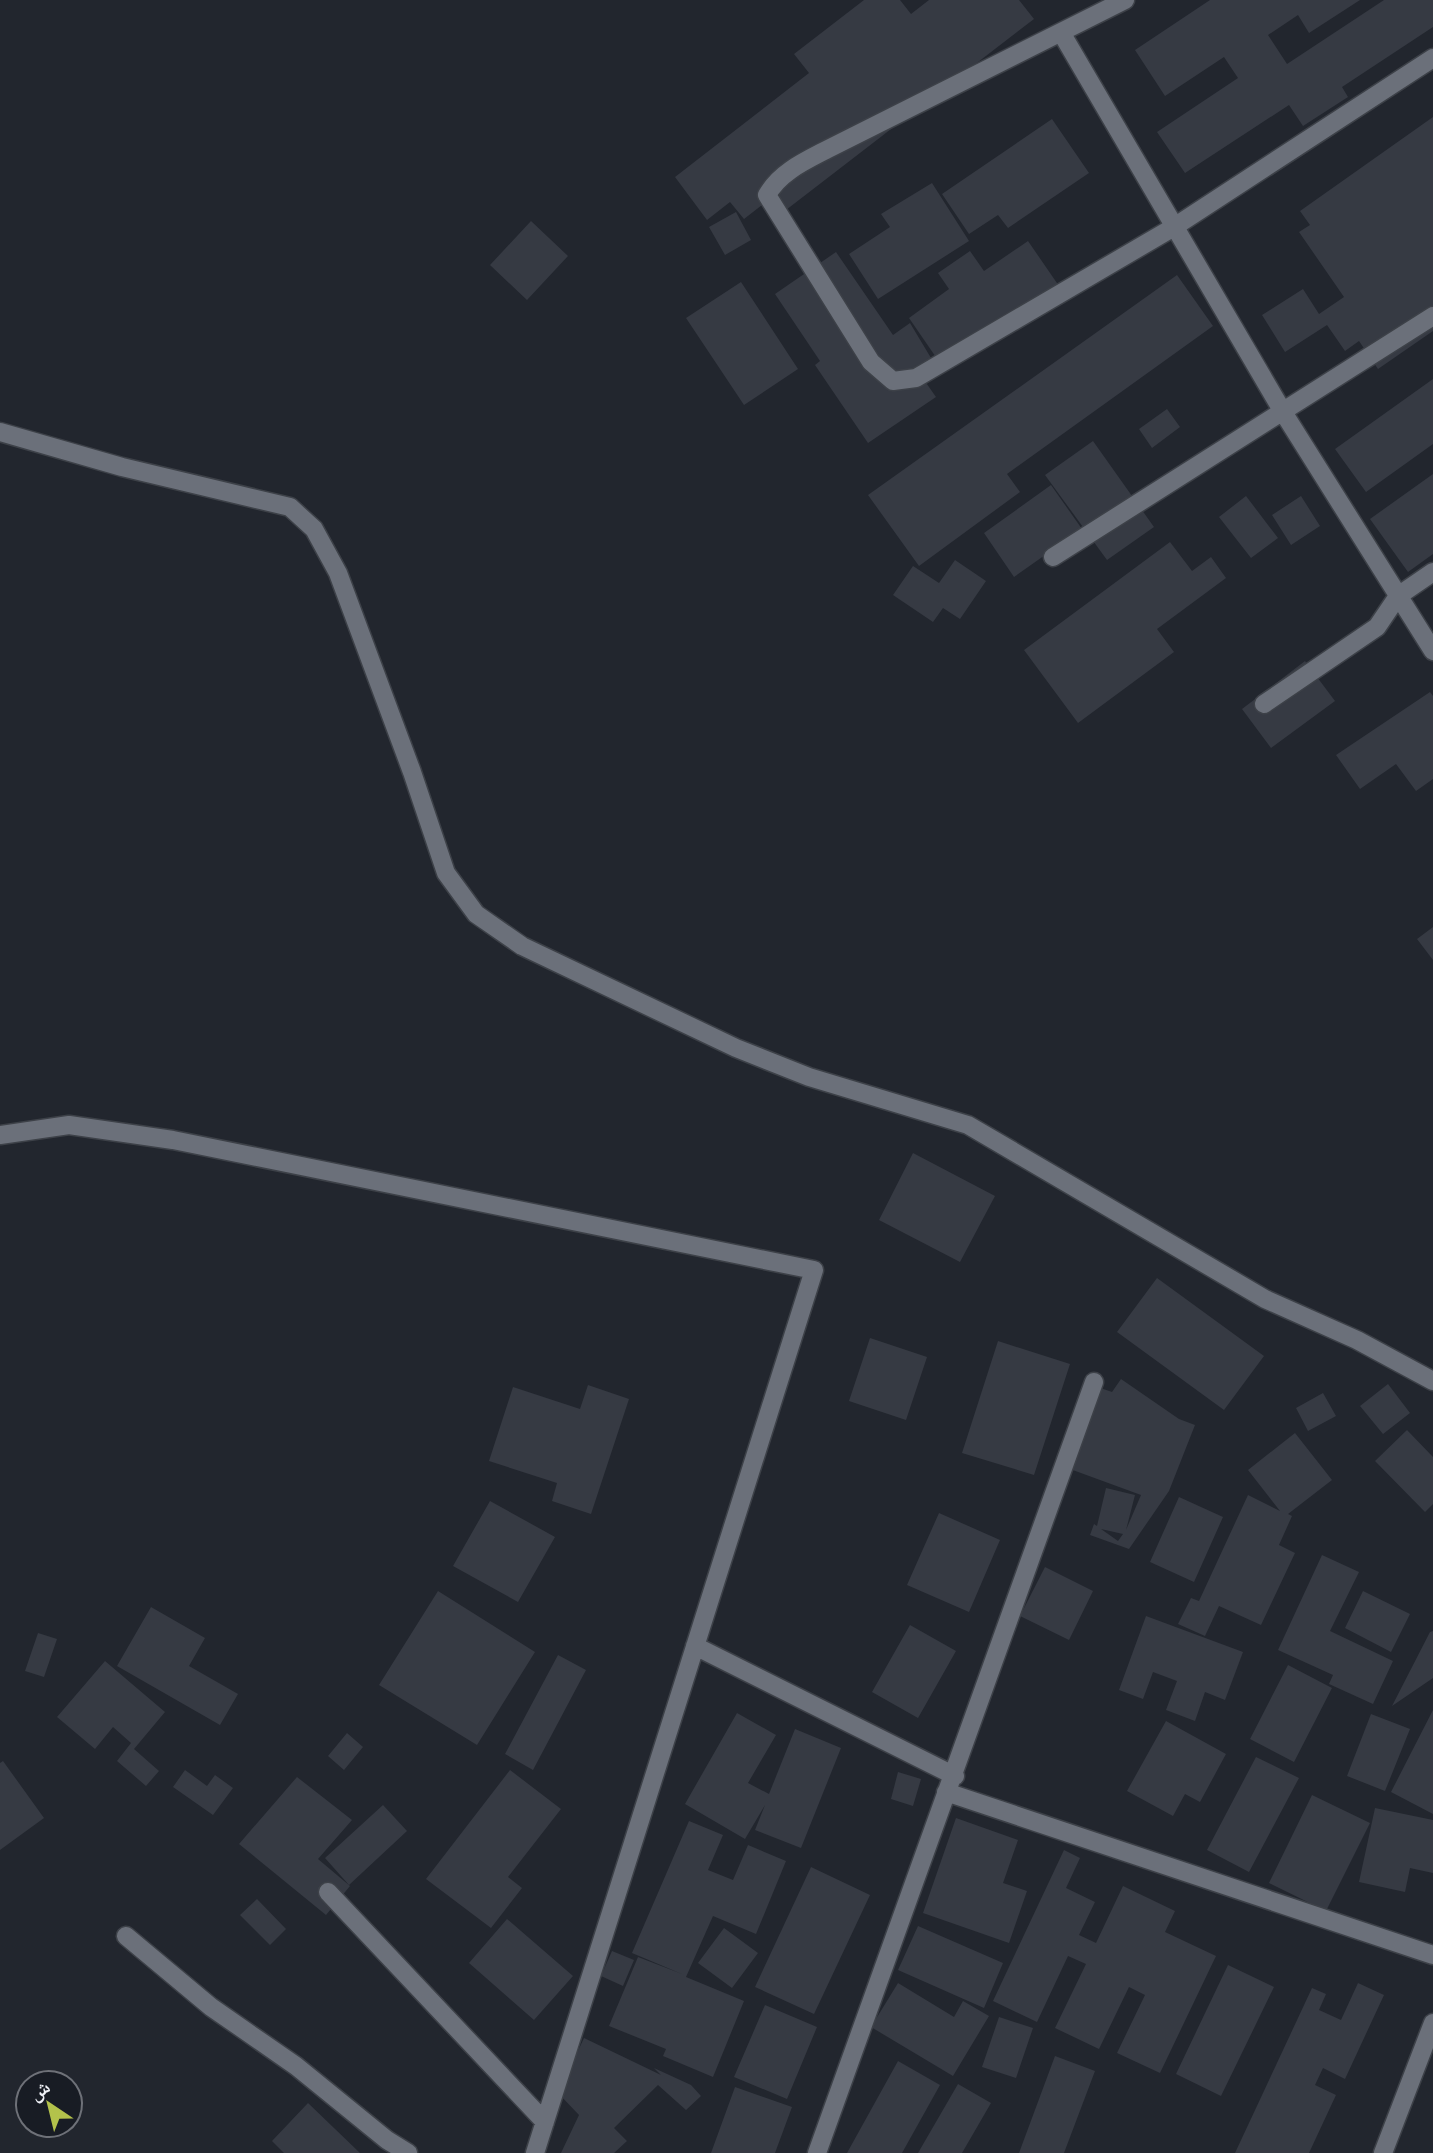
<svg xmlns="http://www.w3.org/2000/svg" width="1433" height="2153" font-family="Cabin,'Noto Naskh Arabic',sans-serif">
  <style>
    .building { fill: #363a43; fill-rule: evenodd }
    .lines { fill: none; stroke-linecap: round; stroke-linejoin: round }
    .minor-casing { stroke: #3d4148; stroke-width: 21 }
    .minor { stroke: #6b707a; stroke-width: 18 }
  </style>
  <rect width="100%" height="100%" fill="#22262e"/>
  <path class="building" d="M864,0H900L911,14L929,0H1019L1034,19L773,220L762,205L744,219L730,202L707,220L675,177L809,73L794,54Z
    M1210,0H1360L1309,33L1298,15L1268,35L1287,64L1384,0H1433V27L1342,87L1348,97L1303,126L1289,105L1185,173L1157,132L1238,78L1224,57L1165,96L1135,50Z
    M1433,117V331L1378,369L1359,341L1345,351L1327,325L1285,352L1262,315L1303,289L1319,314L1344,297L1299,232L1310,225L1300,211Z
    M1052,119L1089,173L1008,228L998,215L969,234L942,194Z
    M932,183L969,241L878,299L849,254L890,227L881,214Z
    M736,212L751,240L725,255L709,227Z
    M531,221L568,256L527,300L490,265Z
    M1028,241L1059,286L942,366L909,318L949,289L938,273L970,251L984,271Z
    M836,252L893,335L910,323L931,358L915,367L936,397L868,443L815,365L820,361L775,294Z
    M1177,275L1213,326L1007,474L1020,492L919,566L868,495Z
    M741,282L798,369L744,405L686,318Z
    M1433,379V444L1366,492L1335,449Z
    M1167,409L1180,427L1152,448L1139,429Z
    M1093,441L1154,527L1107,560L1045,475Z
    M1433,474V554L1408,572L1370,519Z
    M1051,485L1082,529L1014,577L984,533Z
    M1246,496L1278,538L1251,558L1219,517Z
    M1301,496L1320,526L1291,545L1272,515Z
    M1170,542L1192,571L1211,557L1226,578L1157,629L1174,652L1078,723L1024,650Z
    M955,560L986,581L960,619L943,608L933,622L893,595L913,566L939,583Z
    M1305,661L1335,701L1271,748L1242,709Z
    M1430,692L1433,696V779L1416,791L1396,764L1360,789L1336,755Z
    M1433,927V960L1417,939Z
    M913,1153L995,1196L960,1262L879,1220Z
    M1157,1278L1264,1356L1224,1410L1117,1332Z
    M870,1338L927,1357L906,1420L849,1401Z
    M998,1341L1070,1364L1034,1475L962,1453Z
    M1121,1379L1179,1419L1195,1425L1169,1491L1129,1549L1090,1535L1094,1524L1097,1526L1106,1488L1135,1495L1126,1530L1141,1495L1070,1469L1089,1384L1112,1392ZM1101,1529L1123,1534L1118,1541Z
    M1388,1384L1410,1413L1383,1434L1360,1406Z
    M588,1385L629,1399L591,1514L552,1501L557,1483L489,1461L513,1387L580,1409Z
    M1323,1393L1336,1416L1308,1431L1296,1408Z
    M1407,1430L1433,1457V1504L1425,1512L1375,1461Z
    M1295,1433L1332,1480L1288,1514L1292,1516L1279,1545L1295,1553L1261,1625L1219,1606L1205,1636L1178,1624L1191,1598L1199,1601L1248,1495L1280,1511L1248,1470Z
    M1179,1497L1223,1517L1194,1582L1150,1562Z
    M490,1501L555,1537L518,1602L453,1566Z
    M939,1513L1000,1540L969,1612L907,1585Z
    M1322,1555L1359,1572L1330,1631L1393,1661L1373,1704L1329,1684L1333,1675L1278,1650Z
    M1045,1567L1093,1591L1069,1640L1020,1616Z
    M438,1591L535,1652L477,1745L379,1685Z
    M1363,1591L1410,1614L1391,1652L1345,1628Z
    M151,1607L205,1638L189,1666L238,1694L220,1725L117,1666Z
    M1146,1616L1243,1652L1225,1700L1205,1692L1195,1721L1166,1710L1177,1681L1153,1672L1143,1699L1119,1690Z
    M910,1625L956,1651L918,1718L872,1692Z
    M1433,1631V1678L1392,1706L1430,1632Z
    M38,1633L57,1639L44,1677L25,1671Z
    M558,1655L586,1670L533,1770L505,1754Z
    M105,1661L165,1712L134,1749L159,1771L146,1786L117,1761L131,1743L113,1727L95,1749L57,1717Z
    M1288,1665L1332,1688L1294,1762L1250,1739Z
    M1433,1710V1814L1391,1792Z
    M737,1713L776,1735L748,1783L769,1794L795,1729L841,1748L801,1848L755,1830L765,1805L745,1839L685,1804Z
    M1371,1714L1410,1729L1385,1791L1347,1776Z
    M1166,1721L1226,1754L1200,1802L1185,1794L1173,1816L1127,1791Z
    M347,1733L363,1747L344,1770L328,1756Z
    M1256,1757L1299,1778L1249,1872L1207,1850Z
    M3,1761L44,1818L0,1850V1763Z
    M185,1770L207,1786L215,1775L233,1788L213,1815L173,1787Z
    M510,1770L561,1809L508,1877L522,1888L491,1928L426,1879Z
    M898,1772L921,1779L913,1806L891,1799Z
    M297,1777L352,1820L318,1859L350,1886L326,1915L239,1844Z
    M1312,1795L1370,1823L1326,1911L1269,1883Z
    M383,1805L407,1831L349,1885L325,1858Z
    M1375,1808L1433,1820V1873L1410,1868L1405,1892L1359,1882Z
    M956,1818L1018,1840L1003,1883L1027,1891L1009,1943L923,1913Z
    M689,1821L723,1835L708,1870L733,1880L748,1845L786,1861L756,1934L713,1916L686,1977L744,2001L713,2077L663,2056L666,2049L609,2026L638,1957L682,1974L632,1953Z
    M1064,1850L1080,1858L1066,1888L1095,1902L1079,1935L1096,1943L1123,1886L1175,1911L1165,1932L1216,1956L1160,2073L1117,2053L1145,1995L1129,1987L1099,2049L1055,2028L1086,1964L1068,1956L1037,2022L993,2001Z
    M811,1867L870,1895L814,2014L755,1987Z
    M257,1899L286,1929L270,1945L240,1915Z
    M507,1919L573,1976L534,2020L469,1963Z
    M918,1926L1003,1963L984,2008L898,1970Z
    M724,1928L758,1953L732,1988L698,1963Z
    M612,1951L634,1960L623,1986L601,1976Z
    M1228,1965L1274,1987L1221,2096L1176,2074Z
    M898,1983L954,2017L963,2001L989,2016L953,2076L871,2027Z
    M1358,1983L1384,1995L1345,2079L1323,2068L1315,2085L1336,2095L1309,2153H1235L1312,1988L1326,1994L1319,2010L1341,2020Z
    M765,2005L817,2027L787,2099L734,2077Z
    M999,2017L1033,2028L1016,2078L982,2067Z
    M584,2038L661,2075L654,2068L691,2085L701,2096L686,2110L658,2085L614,2128L627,2141L614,2153H561L579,2115L558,2093Z
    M1055,2056L1095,2071L1064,2153H1019Z
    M898,2061L940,2085L902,2153H847Z
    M958,2084L991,2103L962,2153H918Z
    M735,2087L792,2107L775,2153H711Z
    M308,2103L360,2153H284L272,2141Z"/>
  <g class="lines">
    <g class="minor-casing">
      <path id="minor" d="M1125,0L828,149C805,161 780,172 767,195L871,362L893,381L916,378L1174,227L1433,58
        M1062,34L1283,412L1433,651
        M0,432L122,467L290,507L314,529L338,573L412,772L446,873L476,914L522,946L736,1048L809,1077L968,1125L1265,1299L1357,1340L1433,1381
        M1053,557L1433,316
        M1264,704L1377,627L1398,596L1433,572
        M0,1135L69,1125L173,1140L814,1270L535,2153
        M695,1646L955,1776
        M946,1792L1433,1955
        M328,1892L545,2122
        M126,1936L211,2007L296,2066L387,2140L408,2153
        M817,2153L1094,1382
        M1383,2153L1433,2023"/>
    </g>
    <use href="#minor" class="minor"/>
  </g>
  <g transform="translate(49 2104) rotate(325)"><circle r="33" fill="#181c24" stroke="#6e7178" stroke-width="2"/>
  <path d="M0-5L12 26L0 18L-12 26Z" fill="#b3c24b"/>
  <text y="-10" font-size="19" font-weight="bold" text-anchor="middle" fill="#eff1f7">ش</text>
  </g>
</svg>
